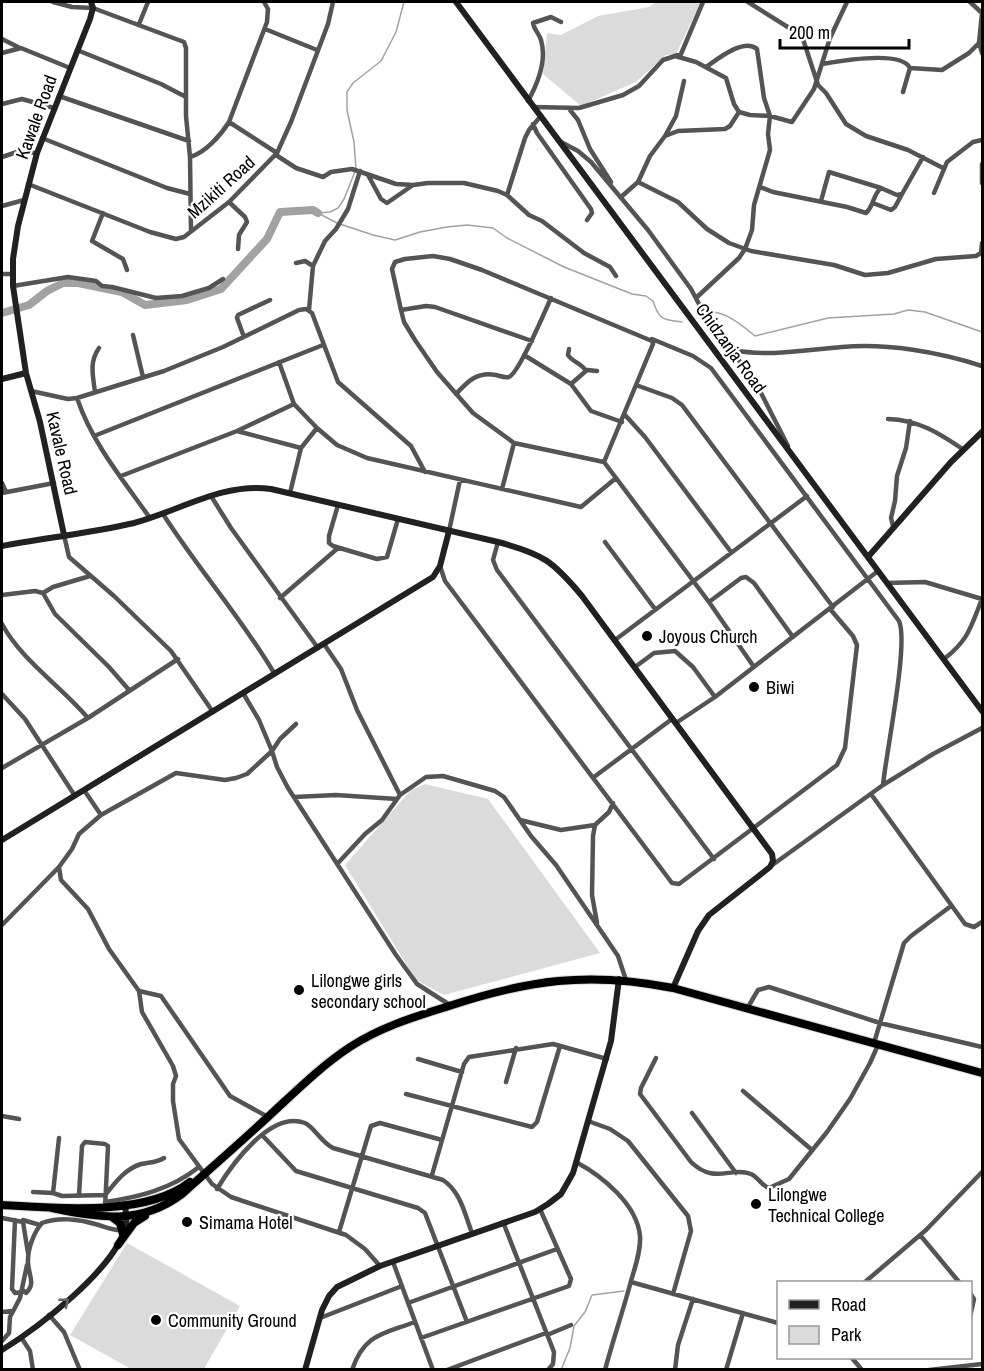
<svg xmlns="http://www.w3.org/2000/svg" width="984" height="1371" font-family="'Archivo Narrow',sans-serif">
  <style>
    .green { fill: #dbdbdb }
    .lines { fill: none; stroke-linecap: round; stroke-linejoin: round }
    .stream { stroke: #a2a2a2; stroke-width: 1.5 }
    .river { stroke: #a2a2a2; stroke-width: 8 }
    .highway-casing { stroke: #dbdbdb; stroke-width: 10 }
    .street { stroke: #545454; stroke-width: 4.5 }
    .secondary { stroke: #212121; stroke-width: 6 }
    .highway { stroke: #000; stroke-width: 8 }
    .oneway { stroke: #646464 }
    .poi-dot { fill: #000; stroke: #fff; stroke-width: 2 }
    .labels { text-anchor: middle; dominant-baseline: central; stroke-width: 4.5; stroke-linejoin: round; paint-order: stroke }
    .street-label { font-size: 18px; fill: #000; stroke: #fff }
    .poi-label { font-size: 18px; fill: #000; stroke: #fff; text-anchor: start }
  </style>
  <rect width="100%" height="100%" fill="#fff"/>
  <path class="green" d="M656,2H701L676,54L666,55L636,82L581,106L543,74L547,33L561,35L598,16L649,7Z
    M425,784L488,799L600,953L444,995L416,980L345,865L411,790Z
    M127,1243L240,1306L204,1369H131L70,1335Z"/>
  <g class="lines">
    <path class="stream" d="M318,213L337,223L373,235L395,240L420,232L447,227L467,225L493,228L507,238L564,267L632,294L646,296L653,301C659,320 663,320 682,322
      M319,213L330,212L338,208L344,199L356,169L354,142L347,110V92L353,83L381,61L396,32L404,2
      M706,312C724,310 742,325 755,336L828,318L894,314L908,310L925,312L982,332
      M561,1370L570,1348L574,1326L585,1312L592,1295L624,1291"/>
    <path class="river" d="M2,313L29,305L47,291L63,283H78L122,292L145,305L187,300L221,289L267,239L280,212L313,210L318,213"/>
    <g class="highway-casing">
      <path id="highway" d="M2,1205C55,1208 146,1217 190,1182
        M52,1208C100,1218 141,1225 182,1194C211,1168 241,1142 270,1115C295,1092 321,1066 350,1047C379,1028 413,1017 446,1007C528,980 587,971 673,988L982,1073
        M112,1217L120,1223L123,1234
        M118,1245L134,1223L145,1216"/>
    </g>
    <path class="street" d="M53,2L72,7L93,8L184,42L186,48V116L190,157L191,231
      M748,2L802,36L818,85L826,93L846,124L866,136L908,150L943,168
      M970,2L982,13
      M982,13L979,43L982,53
      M139,24L148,2
      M265,29L317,50
      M2,39L18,47
      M77,50L161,84L186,97
      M2,53L21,48L70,68
      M675,56L696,62L726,78L734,104L739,112L750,115L770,116L792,122L814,89L830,38L847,2
      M822,64C839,61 901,50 910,68L903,92
      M910,68L942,70L969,53L979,43
      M59,96L189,141
      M528,101C538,83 547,60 541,40C539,33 534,30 533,23L551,17L561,22
      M2,104L22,99L54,108
      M533,107L579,108L623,95L639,86L663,60L681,54L703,2
      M570,110L578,120L590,149L611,182
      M229,122L277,153
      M533,124L537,133L591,209L592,213L587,220
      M665,136L676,116L684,81
      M42,138L167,188L190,194
      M561,142L578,151L591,162L648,230L691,289L716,336L732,350L761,393L788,446
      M276,155L296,168L323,177L331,172L352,169L396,184L413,185L428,183H464L498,191L507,195L529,215L542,221L584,253L610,267L616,276
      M2,157L17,152L37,153
      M190,157C205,153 221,135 229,122L267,22L268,9L264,2
      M982,164V183
      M368,175L381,199L387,203L413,185
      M638,182L678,202L707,229L729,243L751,251L834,265L865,275L888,273L936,259L976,256L981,253L982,243
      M28,184L150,232L176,239L184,237L229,202L277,153L291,122L328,24L333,2
      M760,187L773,192L847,207L866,213C874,206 873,194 881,188L897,195L902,194L923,157
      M934,193L947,162L973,142L982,140
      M507,195L525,138L529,130L540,117
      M621,197L638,182L650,156L665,136L678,131L725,129L730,126L739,112
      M821,201L829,172L881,188
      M229,202L245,217L247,222L239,235L238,249
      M873,203L891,210L895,207L902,194
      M2,206L24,200
      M103,213L92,241L123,259L127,270
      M296,263L305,261L313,266L309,310
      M313,266L325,241L336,229L348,209L360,171
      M2,274H12
      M13,286L68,277L96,281L102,286L112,287L156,298L182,296L209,288L223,279
      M696,298L739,258L745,249L752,230L754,205L770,150L768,134L770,116L764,98L757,49C744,38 719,58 706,67
      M401,310L426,306L435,307L532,341
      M133,335L143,377
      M244,337L237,318L238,315L270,300
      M652,339L693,356L711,368L899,621C909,643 886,753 883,785
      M569,349L568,355C572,362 582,363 586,371
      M732,350C769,357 804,350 842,347C887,343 939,352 982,366
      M524,355L571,384L591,411L622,422
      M279,362L294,404L317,428L337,445L367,458L581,507L616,478
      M571,384L587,370L597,371
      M636,385L672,398L682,405L833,607
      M31,391L68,399L77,398L164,371L223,347L299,310L306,309L312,313L338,382L411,446L425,472
      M95,392C93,376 89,362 99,348
      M456,394C467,382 477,371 496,375C500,376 505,378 509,377C519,373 545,311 551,298
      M77,398C92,443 123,480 150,518
      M625,415L645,437L731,552
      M888,419C919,420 939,433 964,450
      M237,431L301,448
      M94,436L323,345
      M514,443L473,413L437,372L415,340L404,322L401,310L392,269L395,262L405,259L433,256L450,259L482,270L652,341L653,344L604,462
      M121,476L237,431L294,404
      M2,483L6,492
      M502,489L514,443L604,462L709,602L754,667
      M2,493L54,483
      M290,493L301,448L317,428
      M211,496L231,528L318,648
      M338,505L329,536V543L333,546L377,559L387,557L398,519
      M163,514C198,569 241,617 274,673
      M893,526L891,518L895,501L897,476L906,448L910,421
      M449,531L460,480
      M64,535L69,557L114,596L171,651L213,712
      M498,542L493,560L497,570L714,859
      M605,542L655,609
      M440,566L445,581L672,883L679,884L837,765L845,748L857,645L853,636L830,609
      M887,583L925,582L982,599
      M43,593L53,587L90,576
      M2,595L35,591L43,593L55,614L109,667L129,690
      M280,598L338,548
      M709,602L741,578L746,577L754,583L793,637
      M2,624C22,661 61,686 88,718
      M615,640L807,496
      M324,644L341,669L357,710L400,795
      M944,659C969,640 971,626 982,599
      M635,667L654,653L675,651L693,667L715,697
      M2,694L25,719L75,796
      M676,723L715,697L878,571
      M296,724L280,739L272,751L277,767L288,788L396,955L417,984L450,1005
      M2,768L88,718L178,659
      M594,777L672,719
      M84,790L101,815
      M871,794L965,924L974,927L982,922
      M294,797L336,795L397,799
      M520,820L561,830L595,825
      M338,863L365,834L382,820L400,795L426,777L443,776L495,791L504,797L531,836L556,865L618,956L626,980
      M771,866L883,785L933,754L982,728
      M59,867L61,880L88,909L109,949L139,991L142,1012L173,1066L176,1076L173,1084V1101L179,1139L212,1184L231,1197L346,1235L365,1249L380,1266
      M597,923L592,895L593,836L595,825L609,812L613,803
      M2,925L59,867L72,849L79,834L101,815L176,773L225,780L236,778L247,774L272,751L259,720L243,693
      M139,991L161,996L230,1096L268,1117
      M748,1007L758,990L769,987L880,1023L982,1047
      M874,1043L904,943L911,936L951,906
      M656,1058L641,1088L640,1094L691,1162C715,1185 730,1166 751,1174C759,1178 762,1186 769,1188L789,1179L827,1132L850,1099L870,1063L878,1045
      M418,1059L462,1072
      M506,1082L516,1048
      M743,1091L812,1150
      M406,1094L532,1127L537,1122L560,1046
      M692,1113L736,1173
      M2,1116L19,1119
      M588,1121L610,1129L628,1141L688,1216L691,1231L673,1294
      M262,1135L296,1171L418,1208L425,1213L467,1322
      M576,1162C602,1176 637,1204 640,1236C641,1251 635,1267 631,1281C623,1311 613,1340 605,1370
      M432,1175L464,1064L469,1057L553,1044L607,1059
      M217,1189C232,1164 271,1110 305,1123C314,1127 321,1142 333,1148L443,1180C461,1192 465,1215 472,1233
      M33,1192L53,1193L62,1196L105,1195C116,1182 125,1169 141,1164C150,1162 156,1163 164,1158
      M53,1193L59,1138
      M79,1195L82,1146L85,1142L105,1144L108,1146L105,1208
      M105,1202C140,1197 171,1189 199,1167
      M2,1218L23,1222L28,1253
      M15,1220L12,1289L15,1293L22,1292
      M23,1220L40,1225
      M503,1222L554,1352L553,1364L548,1370
      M339,1232L371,1126L380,1123L442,1140
      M920,1235L959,1282
      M393,1262L433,1370
      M631,1282L778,1323
      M865,1282L926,1230L982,1172
      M22,1289L26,1293C37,1283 27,1273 28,1260C28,1248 34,1232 42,1223C58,1217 79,1219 95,1224C104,1226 112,1231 123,1230
      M970,1293L974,1299L970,1317
      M408,1303L557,1249
      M2,1312L13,1311
      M49,1315L64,1332L80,1370
      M320,1318L402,1286
      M547,1335L571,1325
      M21,1337L30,1351L33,1370
      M421,1338L569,1286L571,1279L540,1209
      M2,1341L9,1333L10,1317L20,1298L27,1265
      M852,1358L862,1370
      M352,1370C364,1334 383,1334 415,1322
      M447,1370L546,1333
      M675,1370L678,1345L693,1299
      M726,1370L743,1313
      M929,1370L982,1364"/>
    <path class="secondary" d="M456,2L982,711
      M2,379L26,373
      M64,535L40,422L26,373L13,286V259L18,226L37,153L90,19L93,8L91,2
      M2,546C45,538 91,533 134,523C179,511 223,482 271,489L498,542C543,554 553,561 582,596L772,854L773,861L770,867L709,915L698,931L673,988
      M868,557L951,462L982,432
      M2,840L433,577L440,566L449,531
      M2,1350C39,1327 112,1271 125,1229C128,1221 126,1213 125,1206
      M305,1370L322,1310L329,1296L337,1287L380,1266L535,1212L548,1204L561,1194L573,1173L611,1041L619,979"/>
    <use href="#highway" class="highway"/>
  </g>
  <defs><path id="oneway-chevron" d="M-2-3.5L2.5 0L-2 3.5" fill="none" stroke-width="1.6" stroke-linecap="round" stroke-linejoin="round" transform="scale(1.5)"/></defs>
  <use class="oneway" href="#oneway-chevron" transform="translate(65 1302) rotate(-39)"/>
  <g class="poi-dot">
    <circle cx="647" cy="636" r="6"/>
    <circle cx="754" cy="687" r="6"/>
    <circle cx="299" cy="990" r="6"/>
    <circle cx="756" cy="1204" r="6"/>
    <circle cx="187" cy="1222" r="6"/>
    <circle cx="156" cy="1320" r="6"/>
  </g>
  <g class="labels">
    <g class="street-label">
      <text transform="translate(36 117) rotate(-70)">Kawale Road</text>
      <text transform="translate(221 187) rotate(-42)">Mzikiti Road</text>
      <text transform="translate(731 348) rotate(54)">Chidzanja Road</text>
      <text transform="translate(62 453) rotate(77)">Kavale Road</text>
    </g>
    <g class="poi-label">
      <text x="659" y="636">Joyous Church</text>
      <text x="766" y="687">Biwi</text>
      <text x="311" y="980">Lilongwe girls<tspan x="311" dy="21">secondary school</tspan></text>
      <text x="768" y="1194">Lilongwe<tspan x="768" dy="21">Technical College</tspan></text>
      <text x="199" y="1222">Simama Hotel</text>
      <text x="168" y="1320">Community Ground</text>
    </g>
  </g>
  <rect width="984" height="1371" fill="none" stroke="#000000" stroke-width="6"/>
  <rect x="777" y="1281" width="195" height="78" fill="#ffffff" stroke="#999999" stroke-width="1.5"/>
  <rect x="789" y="1300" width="30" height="9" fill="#212121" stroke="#999999" stroke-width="1.5"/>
  <text x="831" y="1311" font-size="18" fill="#000000">Road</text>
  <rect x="789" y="1326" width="30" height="18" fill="#dbdbdb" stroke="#999999" stroke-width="1.5"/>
  <text x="831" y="1341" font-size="18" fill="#000000">Park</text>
  <path d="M780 39v9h129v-9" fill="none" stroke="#000000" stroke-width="3"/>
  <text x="789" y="39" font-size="18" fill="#000000" stroke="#ffffff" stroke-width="4.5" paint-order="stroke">200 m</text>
</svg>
